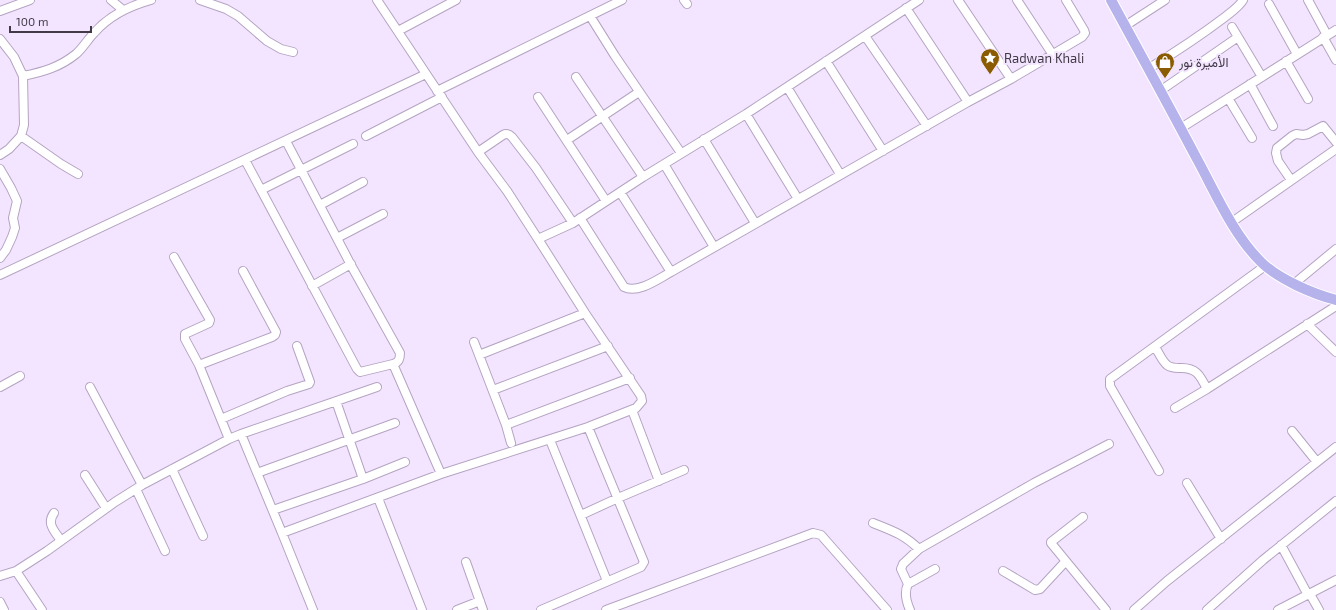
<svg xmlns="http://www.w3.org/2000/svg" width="1336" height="610" font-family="'Exo 2',Vazirmatn,sans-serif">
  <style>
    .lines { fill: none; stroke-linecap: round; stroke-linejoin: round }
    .minor-casing { stroke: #b4a4c2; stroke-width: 10 }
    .major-casing { stroke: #fff; stroke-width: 12 }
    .minor { stroke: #fff; stroke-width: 8 }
    .major { stroke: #b6b2ec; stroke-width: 10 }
    .labels { text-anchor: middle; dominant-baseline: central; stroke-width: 4; stroke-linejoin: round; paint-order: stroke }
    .poi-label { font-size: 13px; fill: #413a46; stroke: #f3e5ff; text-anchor: start }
  </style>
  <rect width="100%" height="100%" fill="#f3e5ff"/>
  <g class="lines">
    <g class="minor-casing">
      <path id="minor" d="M111,0L123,10
        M200,0L226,9L238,16L267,41L281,49L293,52
        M377,0L478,152L507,191L538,239L573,223L643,177L746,114L919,0
        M684,0L687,4
        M958,0L1011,79
        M1017,0L1053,55
        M1308,0L1327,35
        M1269,4L1297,54
        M906,8L968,102
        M0,11L30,0
        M590,16L615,56L681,153
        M1125,26L1165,0
        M1232,27L1262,77
        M398,31L456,0
        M865,36L927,126
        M1323,37L1336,60
        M0,39L14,57L23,76L24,125L21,136L9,149L0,155
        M826,61L883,151
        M1286,61L1308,99
        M1148,69C1174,53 1200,36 1225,17C1231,12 1239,7 1243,0
        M23,76C43,72 60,67 76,54C83,48 88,39 94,33C109,16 129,6 151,0
        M576,77L643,177
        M1250,84L1273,126
        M787,87L840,174
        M437,91L622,0
        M1160,91L1238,37
        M538,97L606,201
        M1228,98L1252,138
        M746,114L798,199
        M1181,128L1336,30
        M21,136L61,164L78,174
        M366,136L442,97
        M704,139L755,223
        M567,140L639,92
        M286,141L352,267L400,353C400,359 399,362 393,364L441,474
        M478,152L503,135C507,133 509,134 512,137L536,168L573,223
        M245,160L357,369L360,372L393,364
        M664,164L714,247
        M0,169L11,188L17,201L13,218L15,228L12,237L6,250L0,258
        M1291,180L1278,161L1276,153L1277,148L1292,136L1296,134L1303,135L1308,134L1323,126L1336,142
        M261,190L353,144
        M620,192L671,272
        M320,205L363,182
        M580,218L624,287C638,294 658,279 671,272L968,102L1011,79L1082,37L1085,33L1084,30L1066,0
        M1232,222L1336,149
        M337,238L383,214
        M174,257L210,320L209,323L185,334V339L199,365
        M0,275L426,74
        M1295,283L1336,249
        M312,286L351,264
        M1307,324L1336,352
        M474,342L506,425L511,443
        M1155,347C1159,353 1162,361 1167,365C1171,368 1175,368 1179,368C1196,367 1200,375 1207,389L1336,306
        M479,355L585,313
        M0,387L20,376
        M90,387L142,485
        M493,390L608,346
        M1175,408L1207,389
        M632,410L659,481
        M221,419L287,391L309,384L310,382L297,346
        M506,425L630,378
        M1292,431L1317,462
        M241,434L377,387
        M229,439L199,365L272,337L275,335L276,332L243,271
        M550,440L607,581
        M172,469L203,536
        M1159,471L1110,386V379L1265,266
        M257,473L395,423
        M85,475L106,508
        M363,479L405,462
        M1187,483L1221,539
        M136,489L165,551
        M378,498L422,610
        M273,510L363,479L336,401
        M54,513C46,524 55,531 61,541
        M581,515L618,498L684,470
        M1083,517L1051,542V543L1106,610
        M873,523C893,531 903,534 919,549
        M282,533L313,610
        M1281,545L1308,595
        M466,562L483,610
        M16,571L42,610
        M1003,571L1035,590L1040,589L1065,562
        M0,576L16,571L47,551L115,502L142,485L229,439L241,434L282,533L441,474L588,427L636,408L642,401L641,396L585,313L538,239
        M908,584L901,569L903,564L919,549L1034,483L1109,444
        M1310,594L1319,610
        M0,602L4,610
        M457,610L480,601
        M541,610L641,567L644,562L588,427
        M606,610L813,533L821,535L887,610
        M910,610C906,601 904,592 908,584L935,569
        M1134,610L1167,581L1336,447
        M1207,610L1263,560L1336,501
        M1278,610L1336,580"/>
    </g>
    <g class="major-casing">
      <path id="major" d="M1111,0C1140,53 1169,106 1197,159C1216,194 1233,234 1261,262C1278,279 1313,294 1336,300"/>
    </g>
    <use href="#minor" class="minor"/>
    <use href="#major" class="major"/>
  </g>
  <defs>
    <g id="sight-pin" transform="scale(1)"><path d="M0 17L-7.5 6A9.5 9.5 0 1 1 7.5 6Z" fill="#8b5b01" stroke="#f3e5ff"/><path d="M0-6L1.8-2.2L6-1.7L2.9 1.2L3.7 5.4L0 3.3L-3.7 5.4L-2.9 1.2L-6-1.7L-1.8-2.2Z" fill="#fff"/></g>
    <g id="shop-pin" transform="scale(1)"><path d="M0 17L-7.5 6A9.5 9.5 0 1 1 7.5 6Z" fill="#8b5b01" stroke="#f3e5ff"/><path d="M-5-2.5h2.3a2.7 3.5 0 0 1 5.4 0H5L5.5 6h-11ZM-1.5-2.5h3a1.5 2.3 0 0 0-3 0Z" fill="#fff"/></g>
  </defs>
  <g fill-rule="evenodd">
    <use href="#sight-pin" x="990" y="58"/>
    <use href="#shop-pin" x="1165" y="62"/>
  </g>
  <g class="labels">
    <g class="poi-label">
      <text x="1004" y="58">Radwan Khali</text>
      <text x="1179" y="62">الأميرة نور</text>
    </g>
  </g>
  <path d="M10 26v6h81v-6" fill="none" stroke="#413a46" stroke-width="2"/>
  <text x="16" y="26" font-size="12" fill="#413a46" stroke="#f3e5ff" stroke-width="3" paint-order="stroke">100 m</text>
</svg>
